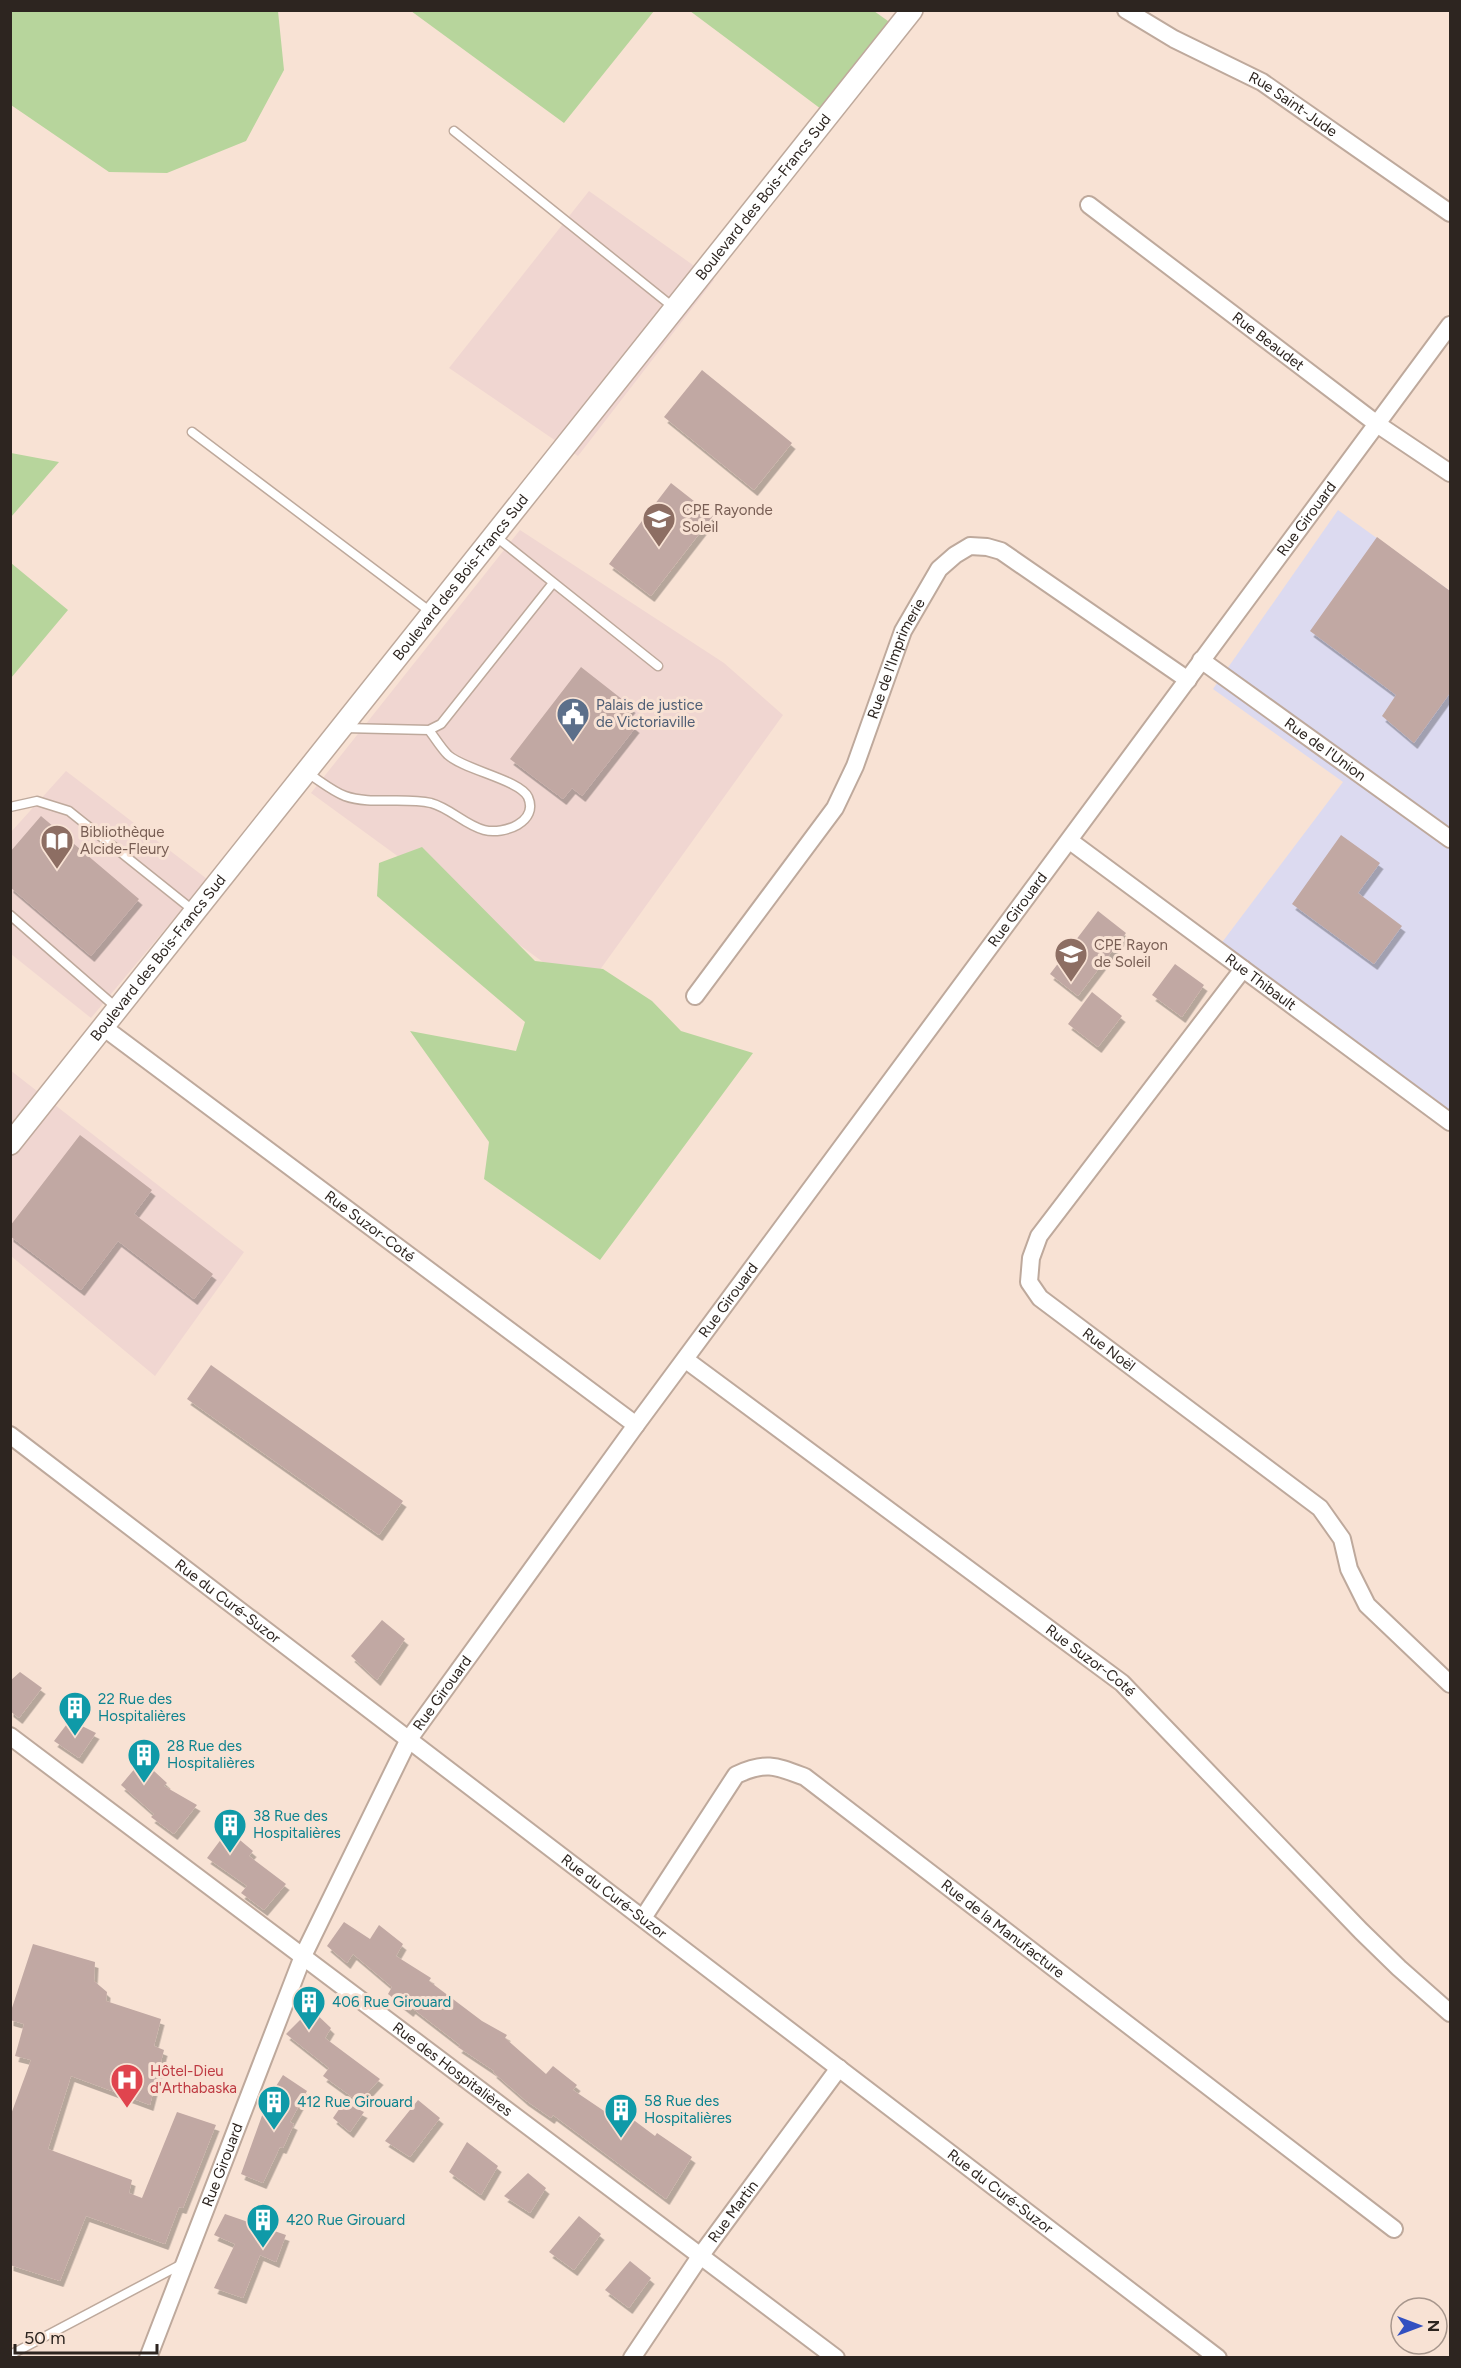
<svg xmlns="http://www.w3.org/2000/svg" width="1461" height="2368" font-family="Figtree,sans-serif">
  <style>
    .commercial { fill: #f0d6d1 }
    .industrial { fill: #dcdaf0 }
    .green { fill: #b7d59c }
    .building { fill: #c1a8a3; filter: url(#shadow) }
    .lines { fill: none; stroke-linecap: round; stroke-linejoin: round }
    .service-casing { stroke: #bea99c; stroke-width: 11 }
    .minor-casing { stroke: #bea99c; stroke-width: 20 }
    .tertiary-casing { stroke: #bea99c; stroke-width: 24 }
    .service { stroke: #fff; stroke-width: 8 }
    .minor { stroke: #fff; stroke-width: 16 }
    .tertiary { stroke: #fff; stroke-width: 21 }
    .labels { text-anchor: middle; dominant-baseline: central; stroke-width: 6; stroke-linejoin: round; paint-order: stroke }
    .street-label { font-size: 15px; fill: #2d2520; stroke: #f8e2d4 }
    .education-label { font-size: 15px; fill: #785e54; stroke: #f8e2d4; text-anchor: start }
    .service-label { font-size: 15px; fill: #4e5e75; stroke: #f8e2d4; text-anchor: start }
    .culture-label { font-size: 15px; fill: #0d838f; stroke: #f8e2d4; text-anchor: start }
    .health-label { font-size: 15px; fill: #be3a42; stroke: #f8e2d4; text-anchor: start }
  </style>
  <defs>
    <filter id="shadow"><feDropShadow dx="3.5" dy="6" stdDeviation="0" flood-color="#0004"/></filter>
  </defs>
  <rect width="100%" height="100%" fill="#f8e2d4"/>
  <path class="commercial" d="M589,191L714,280L578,456L449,368Z
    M520,530L724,663L783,715L584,992L311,793Z
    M66,771L207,879L91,1018L11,954V832Z
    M10,1070L244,1252L155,1376L11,1256Z"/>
  <path class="industrial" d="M1338,510L1450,591V1122L1217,949L1343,782L1213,689Z"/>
  <path class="green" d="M10,11H278L284,70L246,141L167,173L109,172L11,105Z
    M411,11H654L564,123Z
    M690,11H874L895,26L825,112Z
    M11,453L59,462L11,517L10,453Z
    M11,563L68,610L11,678Z
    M422,847L535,961L603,969L652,1001L681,1031L753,1053L600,1260L484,1179L489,1142L410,1031L516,1051L525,1022L377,896L379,863Z"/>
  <path class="building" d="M702,370L792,443L754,490L664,417Z
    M671,483L713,516L651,596L609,564Z
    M1377,537L1450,591V693L1414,743L1382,716L1396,695L1310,631Z
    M581,667L632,707L624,717L636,727L582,796L572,788L563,799L510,759Z
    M41,816L139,899L91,956L10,887V852Z
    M1341,835L1380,863L1358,893L1402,926L1374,964L1292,904Z
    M1098,911L1126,933L1078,996L1050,974Z
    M1175,964L1204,985L1182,1017L1152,995Z
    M1092,992L1122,1016L1098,1047L1068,1024Z
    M80,1135L152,1190L134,1214L213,1274L194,1299L118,1241L81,1290L10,1236V1226Z
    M211,1365L403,1501L379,1535L187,1399Z
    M382,1620L405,1639L377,1680L351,1656Z
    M20,1672L42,1688L19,1718L10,1711V1681Z
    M70,1720L96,1733L79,1758L54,1741Z
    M142,1760L167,1783L164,1786L197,1805L174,1834L151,1817L154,1814L121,1785Z
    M228,1830L253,1851L249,1856L286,1884L264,1910L241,1893L247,1886L207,1858Z
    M344,1922L370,1939L379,1925L403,1944L396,1956L431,1978L429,1981L482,2021L507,2035L505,2038L546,2074L553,2066L577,2085L573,2090L613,2117L619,2109L655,2136L657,2133L692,2157L666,2199L553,2115L551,2118L525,2100L493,2072L494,2071L458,2047L460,2045L412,2008L410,2011L388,1994L392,1987L353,1954L347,1963L327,1946Z
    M33,1944L95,1962L94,1981L107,1992L106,2001L161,2019L154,2046L164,2050L150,2105L71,2076L48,2149L132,2180L129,2193L142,2198L177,2112L216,2125L183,2208L179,2207L165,2244L86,2216L60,2281L10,2265V2117L31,2060L15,2056L24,2024L10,2020V2014Z
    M311,2009L331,2028L325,2038L380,2079L359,2102L323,2076L329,2068L286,2034Z
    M283,2075L307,2091L290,2122L294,2124L283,2148L280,2147L263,2183L241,2174L268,2099Z
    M418,2100L440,2118L410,2157L385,2141Z
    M344,2102L364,2112L350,2132L333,2118Z
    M467,2142L498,2166L481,2195L449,2172Z
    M528,2173L546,2188L530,2213L504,2196Z
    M225,2214L286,2235L276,2262L260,2255L243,2298L214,2288L235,2244L214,2235Z
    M579,2216L601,2234L574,2270L549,2252Z
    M630,2261L651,2278L629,2308L605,2290Z"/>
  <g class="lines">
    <g class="service-casing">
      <path id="service" d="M454,131L673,307
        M192,432L432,613
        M495,536L658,666
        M344,728L429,730L441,724L553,583
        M306,772C319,780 332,791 345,796C370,805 404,797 431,803C450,808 465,825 484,830C504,835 539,822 528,797C520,780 465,770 448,755C441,748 435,738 429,730
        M10,807L37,801L69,811L194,911
        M10,915L118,1009
        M10,2355L182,2264"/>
    </g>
    <g class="minor-casing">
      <g id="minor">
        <path id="s1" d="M1126,10L1174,39L1262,82L1450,213"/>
        <path id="s2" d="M1089,205L1377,424L1450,473"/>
        <path id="s3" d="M1201,660L1450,839"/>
        <path id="s4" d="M1070,841L1450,1122"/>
        <path id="s5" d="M1243,969L1039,1236L1031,1258L1029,1282L1040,1298L1320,1508L1342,1539L1349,1569L1367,1605L1450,1684"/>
        <path id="s6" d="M695,996L835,808L855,766L903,631L939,569L955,555L970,546L987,547L1001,551L1188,680"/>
        <path id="s7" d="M103,1027L636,1425"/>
        <path id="s8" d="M686,1360L1122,1683L1361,1931L1399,1968L1450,2013"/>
        <path id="s9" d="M10,1435L1218,2358"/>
        <path id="s10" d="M10,1736L836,2358"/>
        <path id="s11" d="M643,1918L736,1775C766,1761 776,1766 805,1777L1394,2229"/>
        <path id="s12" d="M148,2358L303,1956L409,1739L636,1425L1450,325"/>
        <path id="s13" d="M632,2358L701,2255L839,2068"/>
      </g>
    </g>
    <g class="tertiary-casing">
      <g id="tertiary">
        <path id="s14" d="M10,1144L912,10"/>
      </g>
    </g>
    <use href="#service" class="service"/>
    <use href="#minor" class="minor"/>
    <use href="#tertiary" class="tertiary"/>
  </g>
  <defs>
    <g id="school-pin" transform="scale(1.725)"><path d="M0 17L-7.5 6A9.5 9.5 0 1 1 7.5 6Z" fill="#8d6e63" stroke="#f8e2d4"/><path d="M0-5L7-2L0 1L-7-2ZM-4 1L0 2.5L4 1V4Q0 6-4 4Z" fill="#fff"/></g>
    <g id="civic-pin" transform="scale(1.725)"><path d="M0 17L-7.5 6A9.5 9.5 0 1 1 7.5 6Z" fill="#5c6f8a" stroke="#f8e2d4"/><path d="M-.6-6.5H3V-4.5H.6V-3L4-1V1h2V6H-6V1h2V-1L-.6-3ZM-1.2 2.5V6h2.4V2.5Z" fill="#fff"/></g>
    <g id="library-pin" transform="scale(1.725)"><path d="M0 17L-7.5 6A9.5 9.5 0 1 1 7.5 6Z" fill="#8d6e63" stroke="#f8e2d4"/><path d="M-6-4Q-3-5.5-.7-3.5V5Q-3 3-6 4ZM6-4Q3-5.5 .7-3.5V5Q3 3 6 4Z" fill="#fff"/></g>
    <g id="building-pin" transform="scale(1.725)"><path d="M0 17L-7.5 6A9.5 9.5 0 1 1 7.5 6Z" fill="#0f9aa8" stroke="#f8e2d4"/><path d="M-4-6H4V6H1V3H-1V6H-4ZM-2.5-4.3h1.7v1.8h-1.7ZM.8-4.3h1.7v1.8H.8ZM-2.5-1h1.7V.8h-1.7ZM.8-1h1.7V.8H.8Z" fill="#fff"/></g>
    <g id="hospital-pin" transform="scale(1.725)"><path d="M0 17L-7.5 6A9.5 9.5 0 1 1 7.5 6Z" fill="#e0444e" stroke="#f8e2d4"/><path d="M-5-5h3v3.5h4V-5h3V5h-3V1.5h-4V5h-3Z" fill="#fff"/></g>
  </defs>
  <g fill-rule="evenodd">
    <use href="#school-pin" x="659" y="519"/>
    <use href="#civic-pin" x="573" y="714"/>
    <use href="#library-pin" x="57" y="841"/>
    <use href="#school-pin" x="1071" y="954"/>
    <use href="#building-pin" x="75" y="1708"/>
    <use href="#building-pin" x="144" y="1755"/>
    <use href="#building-pin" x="230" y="1825"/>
    <use href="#building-pin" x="309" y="2002"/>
    <use href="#hospital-pin" x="127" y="2080"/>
    <use href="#building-pin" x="274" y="2102"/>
    <use href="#building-pin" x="621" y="2110"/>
    <use href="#building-pin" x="263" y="2220"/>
  </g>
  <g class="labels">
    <g class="street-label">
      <text stroke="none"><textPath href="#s1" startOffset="192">Rue Saint-Jude</textPath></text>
      <text stroke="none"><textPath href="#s14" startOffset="1210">Boulevard des Bois-Francs Sud</textPath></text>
      <text stroke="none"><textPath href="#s2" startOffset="225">Rue Beaudet</textPath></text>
      <text stroke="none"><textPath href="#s12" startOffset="2187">Rue Girouard</textPath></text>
      <text stroke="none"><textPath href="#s14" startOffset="724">Boulevard des Bois-Francs Sud</textPath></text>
      <text stroke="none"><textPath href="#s6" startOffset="396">Rue de l'Imprimerie</textPath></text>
      <text stroke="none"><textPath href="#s3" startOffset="153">Rue de l'Union</textPath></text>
      <text stroke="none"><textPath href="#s12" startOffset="1701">Rue Girouard</textPath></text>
      <text stroke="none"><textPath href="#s14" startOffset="238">Boulevard des Bois-Francs Sud</textPath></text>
      <text stroke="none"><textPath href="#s4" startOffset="237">Rue Thibault</textPath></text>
      <text stroke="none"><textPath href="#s7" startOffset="333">Rue Suzor-Coté</textPath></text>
      <text stroke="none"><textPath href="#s12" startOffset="1215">Rue Girouard</textPath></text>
      <text stroke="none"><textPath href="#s5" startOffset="489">Rue Noël</textPath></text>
      <text stroke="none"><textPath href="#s9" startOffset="274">Rue du Curé-Suzor</textPath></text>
      <text stroke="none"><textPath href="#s8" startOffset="504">Rue Suzor-Coté</textPath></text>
      <text stroke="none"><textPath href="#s12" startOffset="729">Rue Girouard</textPath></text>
      <text stroke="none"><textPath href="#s9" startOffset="760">Rue du Curé-Suzor</textPath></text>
      <text stroke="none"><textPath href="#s11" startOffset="492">Rue de la Manufacture</textPath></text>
      <text stroke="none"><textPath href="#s10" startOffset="554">Rue des Hospitalières</textPath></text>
      <text stroke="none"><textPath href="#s12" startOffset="207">Rue Girouard</textPath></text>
      <text stroke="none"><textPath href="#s9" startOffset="1246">Rue du Curé-Suzor</textPath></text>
      <text stroke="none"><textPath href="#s13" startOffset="178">Rue Martin</textPath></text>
    </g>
    <g class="education-label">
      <text x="682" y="510">CPE Rayonde<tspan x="682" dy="17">Soleil</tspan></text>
      <text x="80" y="832">Bibliothèque<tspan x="80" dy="17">Alcide-Fleury</tspan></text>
      <text x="1094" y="945">CPE Rayon<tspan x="1094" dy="17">de Soleil</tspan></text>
    </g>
    <g class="service-label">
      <text x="596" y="705">Palais de justice<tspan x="596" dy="17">de Victoriaville</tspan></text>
    </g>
    <g class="culture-label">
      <text x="98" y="1699">22 Rue des<tspan x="98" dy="17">Hospitalières</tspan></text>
      <text x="167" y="1746">28 Rue des<tspan x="167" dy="17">Hospitalières</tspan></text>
      <text x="253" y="1816">38 Rue des<tspan x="253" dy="17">Hospitalières</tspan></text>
      <text x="332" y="2002">406 Rue Girouard</text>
      <text x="644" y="2101">58 Rue des<tspan x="644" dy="17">Hospitalières</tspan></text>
      <text x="297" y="2102">412 Rue Girouard</text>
      <text x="286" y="2220">420 Rue Girouard</text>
    </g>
    <g class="health-label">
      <text x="150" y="2071">Hôtel-Dieu<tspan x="150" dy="17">d'Arthabaska</tspan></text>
    </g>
  </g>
  <rect width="1461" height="2368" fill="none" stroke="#2d2520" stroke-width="24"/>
  <g transform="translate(1419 2326) rotate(90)"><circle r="28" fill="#f8e2d4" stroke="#a7968c" stroke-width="1.5"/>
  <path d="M0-4.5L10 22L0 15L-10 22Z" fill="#3250c1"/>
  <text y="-9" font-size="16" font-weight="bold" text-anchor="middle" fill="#2d2520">N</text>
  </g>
  <path d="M15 2344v9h142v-9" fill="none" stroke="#2d2520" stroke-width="3"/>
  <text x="24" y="2344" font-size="18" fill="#2d2520" stroke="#f8e2d4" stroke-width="4.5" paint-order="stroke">50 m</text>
</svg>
